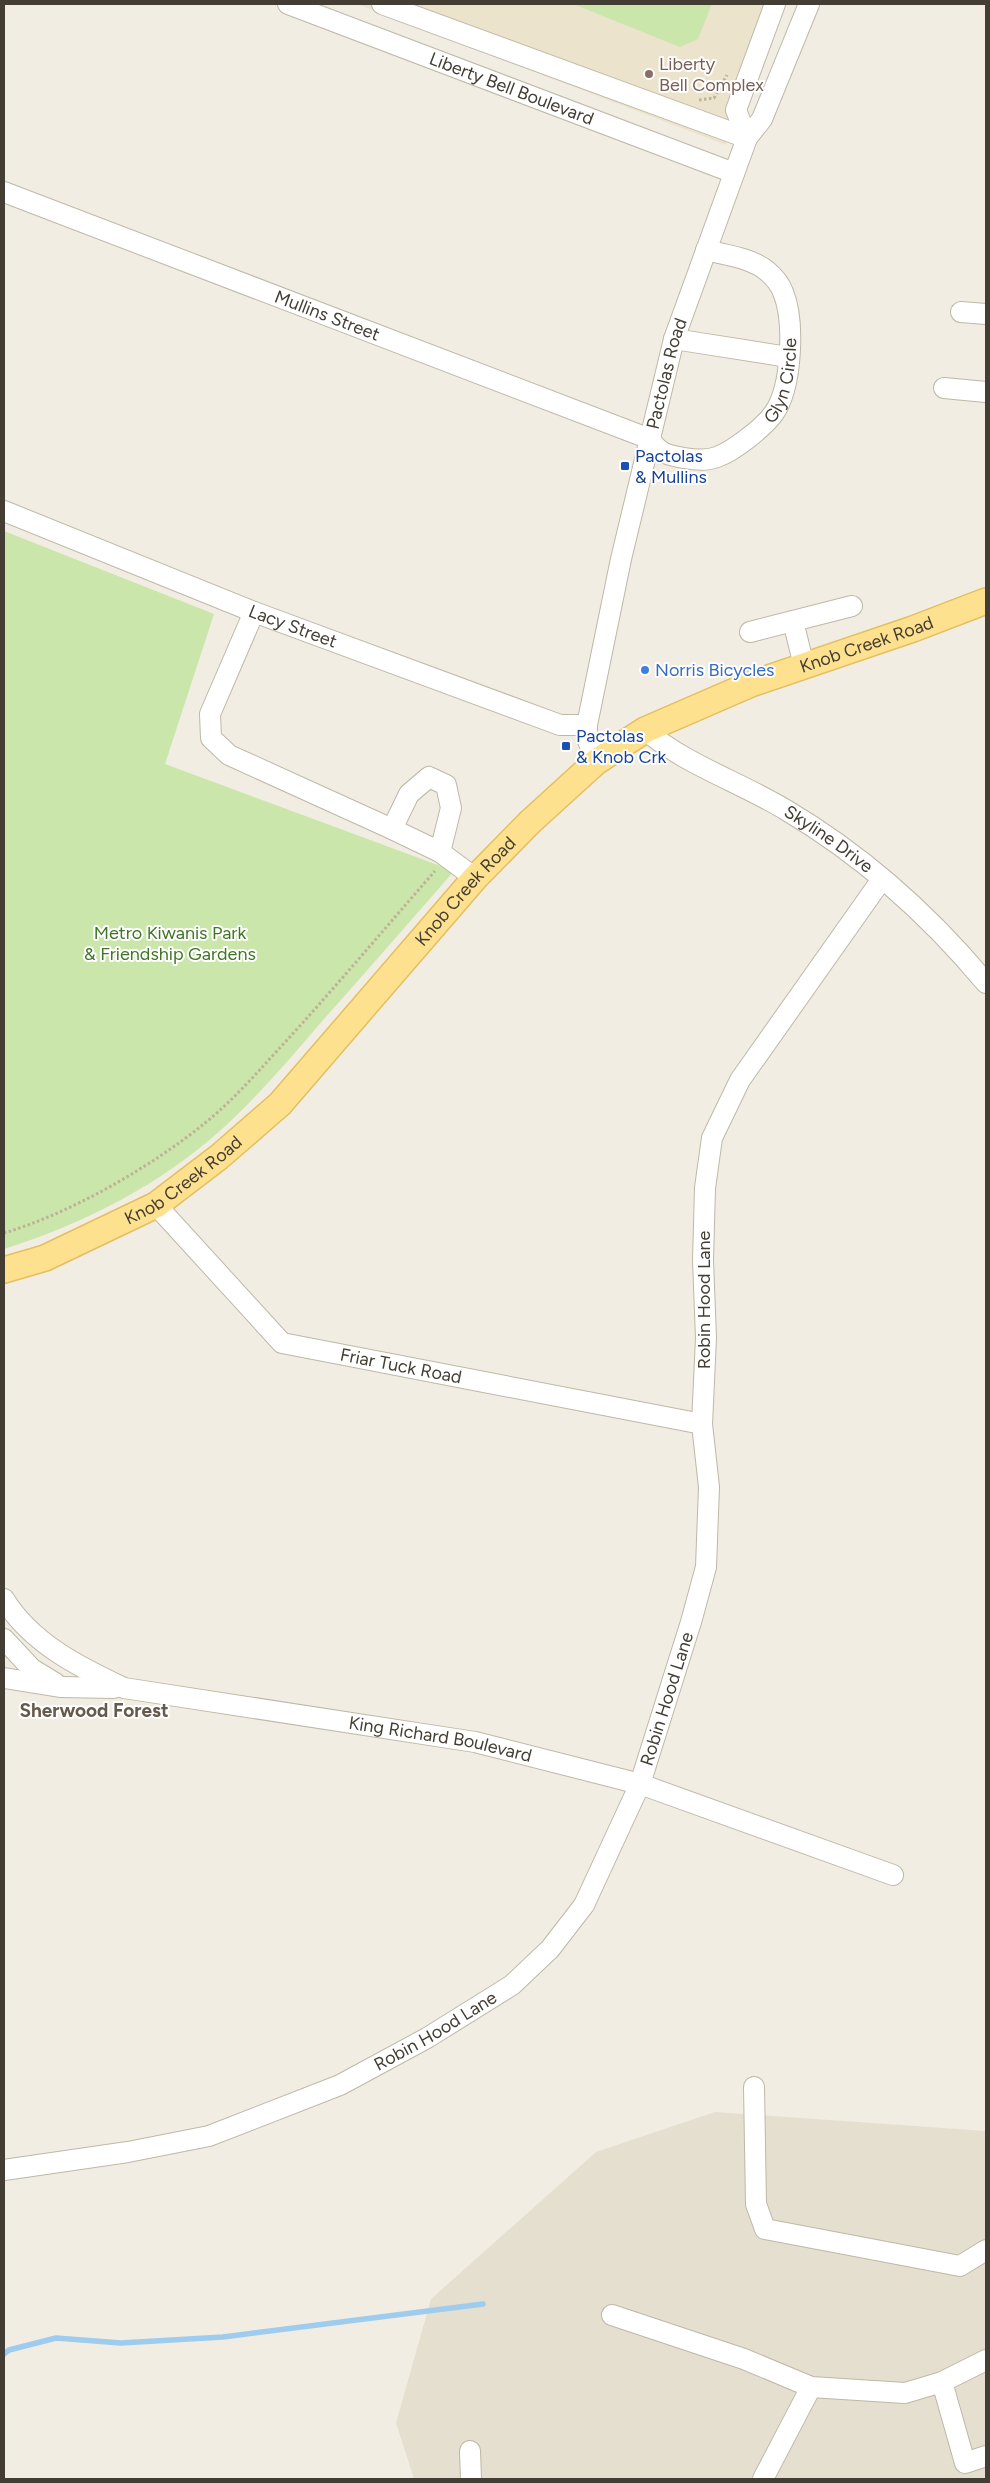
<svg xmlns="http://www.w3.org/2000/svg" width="990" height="2483" font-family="Figtree,sans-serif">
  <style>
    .residential { fill: #e5dfd0 }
    .education { fill: #ebe3cc }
    .green { fill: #cae6aa }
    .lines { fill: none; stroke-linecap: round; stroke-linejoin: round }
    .stream { stroke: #9dccef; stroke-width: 5.5 }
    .minor-casing { stroke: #bfb8a8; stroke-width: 22 }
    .major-casing { stroke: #e3bf5f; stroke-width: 28 }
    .path { stroke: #beb196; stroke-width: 3; stroke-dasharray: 2.5 2.5; stroke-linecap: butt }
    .minor { stroke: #fff; stroke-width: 20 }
    .major { stroke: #fee18f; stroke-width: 25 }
    .education-dot { fill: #8d6e63; stroke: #fff; stroke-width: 2 }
    .transit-dot { fill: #1a4fb4; stroke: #fff; stroke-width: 2 }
    .shop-dot { fill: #3f7fe0; stroke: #fff; stroke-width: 2 }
    .labels { text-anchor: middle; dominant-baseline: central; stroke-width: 4; stroke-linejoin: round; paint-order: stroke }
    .education-label { font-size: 18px; fill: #785e54; stroke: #fff; text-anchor: start }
    .street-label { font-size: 18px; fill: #433d33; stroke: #fff }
    .transit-label { font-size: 18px; fill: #164399; stroke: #fff; text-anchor: start }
    .shop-label { font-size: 18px; fill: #366cbe; stroke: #fff; text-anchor: start }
    .park-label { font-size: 18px; fill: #427427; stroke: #fff }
    .neighbourhood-label { font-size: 19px; font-weight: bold; fill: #655b4a; stroke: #fff }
  </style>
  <rect width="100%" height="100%" fill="#f1ede2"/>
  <path class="residential" d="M715,2112L986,2131V2479H414L396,2423L431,2299L596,2152Z"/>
  <path class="education" d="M357,4H785L726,145Z"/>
  <path class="green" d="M573,4H712L698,39L680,47Z
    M4,531L214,614L165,764L454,871C411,920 368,970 324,1019C287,1062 251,1105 207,1142C148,1191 77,1226 4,1249Z"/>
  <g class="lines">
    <path class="stream" d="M4,2354L9,2350L56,2338L121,2343L223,2337L483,2304"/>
    <g class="minor-casing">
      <g id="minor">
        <path id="s1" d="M288,4L734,173"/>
        <path d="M382,4L747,138"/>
        <path d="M747,138L736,110L775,4"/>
        <path id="s2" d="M4,192L650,439C659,454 668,455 684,458C696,460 706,461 717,457C734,451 764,427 774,413C792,387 795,321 783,292C780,284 773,276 767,271C752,258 725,255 706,250"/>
        <path d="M961,312L986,314"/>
        <path d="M674,339L788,357"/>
        <path d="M944,388L986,392"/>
        <path id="s3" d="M4,511L254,612L560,725H587"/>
        <path d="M254,612L210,714L211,738L229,755L392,829L409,794L429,777L446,785L451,808L440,852"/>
        <path d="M793,621L804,666"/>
        <path d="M750,632L852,606"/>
        <path id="s4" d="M645,730C686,765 740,782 786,810C862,855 930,916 986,983"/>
        <path id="s5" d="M596,762L587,738V725L621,559L674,339L747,138L762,119L809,4"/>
        <path d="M392,829L440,852L475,878"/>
        <path id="s6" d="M156,1205L282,1343L702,1424"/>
        <path id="s7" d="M4,1599C31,1643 79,1667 124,1688L475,1742L640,1784L893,1875"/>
        <path d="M4,1639L32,1669L55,1683"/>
        <path d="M4,1678L60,1687L114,1688"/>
        <path d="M754,2087L756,2204L765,2229L960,2266L986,2250"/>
        <path id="s8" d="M4,2170L128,2152L209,2136L340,2085L427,2038L512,1985L550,1949L584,1905L640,1784L691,1622L706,1567L709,1487L702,1424L706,1338L703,1260L705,1188L712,1138L740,1080L882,879"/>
        <path d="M612,2315L744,2359L811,2387L905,2393L942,2382L986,2360"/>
        <path d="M942,2382L965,2463L986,2456"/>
        <path d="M470,2451L471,2479"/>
        <path d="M763,2479L811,2387"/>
      </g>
    </g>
    <g class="major-casing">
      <g id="major">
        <path id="s9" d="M4,1270L45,1258L156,1205L219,1157L280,1104L475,878L530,822L596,762L645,730L751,684L913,629L986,601"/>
      </g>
    </g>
    <path class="path" d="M699,100L714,98L727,75
      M4,1233C71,1213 151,1167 205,1123C236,1098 261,1068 288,1039C338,984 386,927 435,871"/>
    <use href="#minor" class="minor"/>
    <use href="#major" class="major"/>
  </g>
  <circle class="education-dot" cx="649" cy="74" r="5"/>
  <g class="transit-dot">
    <rect x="620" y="461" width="10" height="10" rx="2.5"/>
    <rect x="561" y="741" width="10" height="10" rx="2.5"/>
  </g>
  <circle class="shop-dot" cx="645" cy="670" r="5"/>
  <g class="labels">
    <g class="education-label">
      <text x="659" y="64">Liberty<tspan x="659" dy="21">Bell Complex</tspan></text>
    </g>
    <g class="street-label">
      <text stroke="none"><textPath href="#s1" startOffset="239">Liberty Bell Boulevard</textPath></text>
      <text stroke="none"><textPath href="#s2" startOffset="346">Mullins Street</textPath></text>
      <text stroke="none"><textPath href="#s5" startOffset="399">Pactolas Road</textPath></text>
      <text stroke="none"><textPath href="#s2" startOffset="872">Glyn Circle</textPath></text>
      <text stroke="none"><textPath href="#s3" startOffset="311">Lacy Street</textPath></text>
      <text stroke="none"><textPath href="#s9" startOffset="1088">Knob Creek Road</textPath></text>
      <text stroke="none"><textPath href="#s4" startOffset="214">Skyline Drive</textPath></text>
      <text stroke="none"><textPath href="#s9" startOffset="608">Knob Creek Road</textPath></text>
      <text stroke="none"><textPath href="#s9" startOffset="202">Knob Creek Road</textPath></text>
      <text transform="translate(704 1300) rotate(-90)">Robin Hood Lane</text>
      <text stroke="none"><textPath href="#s6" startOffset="308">Friar Tuck Road</textPath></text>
      <text stroke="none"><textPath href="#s8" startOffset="878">Robin Hood Lane</textPath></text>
      <text stroke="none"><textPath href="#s7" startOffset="472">King Richard Boulevard</textPath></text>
      <text stroke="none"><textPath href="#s8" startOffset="458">Robin Hood Lane</textPath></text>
    </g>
    <g class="transit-label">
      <text x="635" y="456">Pactolas<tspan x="635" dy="21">&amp; Mullins</tspan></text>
      <text x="576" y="736">Pactolas<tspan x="576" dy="21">&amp; Knob Crk</tspan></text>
    </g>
    <g class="shop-label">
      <text x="655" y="670">Norris Bicycles</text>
    </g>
    <g class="park-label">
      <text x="170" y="933">Metro Kiwanis Park<tspan x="170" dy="21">&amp; Friendship Gardens</tspan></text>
    </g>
    <g class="neighbourhood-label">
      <text x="94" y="1710">Sherwood Forest</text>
    </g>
  </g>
  <rect width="990" height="2483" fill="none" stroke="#433d33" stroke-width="10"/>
</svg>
